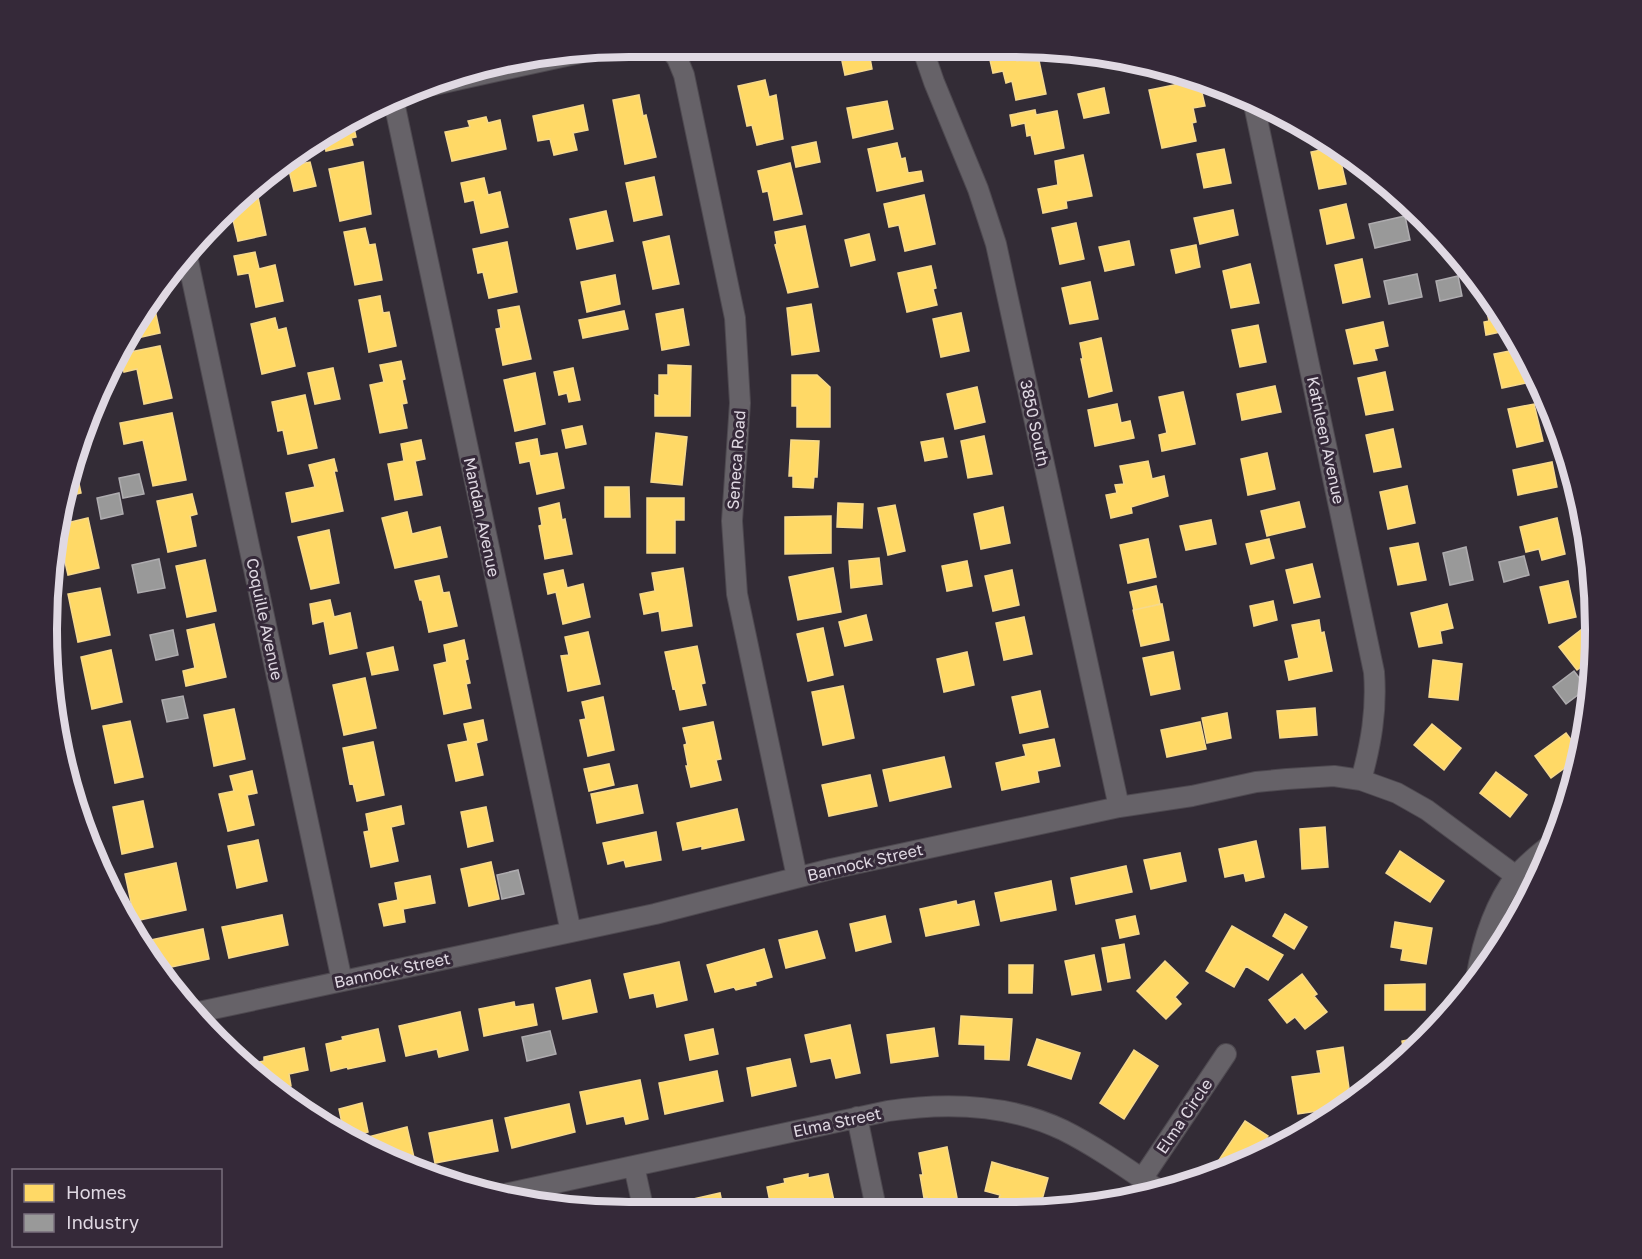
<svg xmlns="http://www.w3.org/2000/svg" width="1642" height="1259" font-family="'Golos Text',sans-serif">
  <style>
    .homes { fill: #ffd966; stroke: #f6d98c; stroke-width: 1.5 }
    .industry { fill: #999; stroke: #aeacaf; stroke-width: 1.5 }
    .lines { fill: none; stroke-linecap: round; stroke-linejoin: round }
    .minor-casing { stroke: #4e4950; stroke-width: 22 }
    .minor { stroke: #666268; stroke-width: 20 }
    .labels { text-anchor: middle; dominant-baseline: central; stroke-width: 6; stroke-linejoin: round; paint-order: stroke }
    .street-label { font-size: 16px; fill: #e0d9e3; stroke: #352939 }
    .rim { fill: none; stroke: #e0d9e3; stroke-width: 8 }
  </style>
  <rect width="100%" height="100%" fill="#332c36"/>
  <path class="homes" d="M733,47H757L734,52Z
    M839,47H868L872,69L845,75Z
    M1016,55L1017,61L1038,56L1046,94L1016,100L1012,81L1006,83L1003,71L993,73L990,60Z
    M765,80L769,97L776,95L783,139L757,145L752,125L747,126L738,86Z
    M1199,80L1205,106L1193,108L1196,122L1192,123L1196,141L1162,148L1149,90Z
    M1104,88L1109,113L1084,118L1078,94Z
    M639,95L643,116L646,115L656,157L625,164L613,100Z
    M887,101L893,129L853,138L847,108Z
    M583,105L588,130L573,133L577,150L554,155L550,139L538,141L533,116Z
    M1035,110L1036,115L1057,111L1064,148L1035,154L1031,135L1027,136L1025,123L1012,126L1010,115Z
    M486,117L488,123L500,120L506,149L452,161L445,132L470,127L468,121Z
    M352,119L356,137L351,138L353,145L326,151L323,136L338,125Z
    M816,142L820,162L796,167L792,147Z
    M897,143L901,159L905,158L908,173L921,171L923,181L877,191L868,149Z
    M1335,147L1338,149L1346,184L1319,189L1311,152Z
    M1224,149L1231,183L1204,188L1197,154Z
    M1083,155L1092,196L1066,201L1067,208L1043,213L1038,189L1058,185L1055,161Z
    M310,162L316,186L294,191L288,166Z
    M363,162L371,214L340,221L329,169Z
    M790,163L802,214L774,220L768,191L763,192L758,171Z
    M654,177L662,215L634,221L626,183Z
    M484,178L488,195L500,192L508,227L481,233L474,200L465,202L461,183Z
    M256,188L266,235L238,241L230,207Z
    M924,195L935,244L905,251L899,225L889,227L884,204Z
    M1346,204L1354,238L1327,244L1320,210Z
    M1233,210L1238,235L1200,244L1194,218Z
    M606,211L613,241L577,249L570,219Z
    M1076,223L1084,259L1060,264L1052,228Z
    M805,226L818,287L788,293L775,245L777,244L775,232Z
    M365,228L369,245L375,244L382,280L355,285L344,232Z
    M869,234L875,260L851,266L845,240Z
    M669,236L679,284L653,289L643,242Z
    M1129,241L1134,265L1105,271L1099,247Z
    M507,242L517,292L489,298L483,272L478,273L473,249Z
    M1196,245L1200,267L1176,273L1171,250Z
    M255,252L259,269L275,265L283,301L256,307L249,273L238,275L234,256Z
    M1362,259L1370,297L1343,303L1335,265Z
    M1250,264L1259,303L1231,308L1223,271Z
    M931,266L936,288L933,289L937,305L907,312L898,273Z
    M615,275L620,304L587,312L581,282Z
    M1090,282L1098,319L1070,324L1062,288Z
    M380,296L383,313L389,312L396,346L369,352L359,300Z
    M1490,297L1497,306L1510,330L1486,335L1484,322L1489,321L1484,298Z
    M153,301L160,333L128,340L127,335Z
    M811,304L819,351L792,355L787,308Z
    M519,306L531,359L503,365L496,329L501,328L498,310Z
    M683,309L689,345L662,350L656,314Z
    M624,311L628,329L583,338L579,320Z
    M961,313L969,351L941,357L933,319Z
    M275,318L278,330L286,328L295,366L262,374L251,324Z
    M1383,322L1388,346L1374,349L1377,360L1354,364L1346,330Z
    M1258,325L1266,362L1240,367L1232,330Z
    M1101,338L1112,391L1089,397L1081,359H1083L1080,343Z
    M160,346L172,398L144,404L137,369L124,372L120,354Z
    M1520,349L1523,363L1527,361L1531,382L1502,388L1494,354Z
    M401,361L405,379L402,380L407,403L402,404L407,428L380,433L370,385L384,382L380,365Z
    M668,365L691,366L690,416H655V395L659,396V375H668Z
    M333,368L340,399L315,404L308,373Z
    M573,368L580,400L569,402L567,393L559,395L554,372Z
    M1385,372L1393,410L1366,415L1358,378Z
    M535,373L545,424L515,431L504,380Z
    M792,375H817L830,387V427H797V406H792Z
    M1275,386L1281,412L1242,420L1237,394Z
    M977,387L985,422L955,429L947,394Z
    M1183,392L1195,444L1162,451L1159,435L1167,433L1159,397Z
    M305,395L317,448L288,454L283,430L278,431L272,402Z
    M1117,404L1121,423L1130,421L1134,438L1095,446L1088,410Z
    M1534,404L1543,441L1517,447L1508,409Z
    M172,413L186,480L153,486L143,440L124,444L120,423Z
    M582,426L586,444L566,448L562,430Z
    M1393,429L1401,467L1374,472L1366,435Z
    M656,433L687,437L682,485L651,482Z
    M984,436L992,474L968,478L961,441Z
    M943,438L947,457L925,461L921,442Z
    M537,439L540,456L557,453L564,488L537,494L530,461L520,463L516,443Z
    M421,440L425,459L415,461L422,495L395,500L388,464L404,461L401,444Z
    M791,440L819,441L817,477H814L813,488L793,487V476H789Z
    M1267,453L1275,489L1248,495L1241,459Z
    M334,459L337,471H334L343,511L292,522L286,493L315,487L309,465Z
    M74,461L81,493L65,497L66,479Z
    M1148,461L1152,479L1164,476L1168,496L1131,507L1132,513L1111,518L1106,495L1117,493L1115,485L1124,484L1120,466Z
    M1552,462L1557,487L1518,495L1513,470Z
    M1407,486L1415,523L1388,529L1380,492Z
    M605,487H629L630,517H605Z
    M192,494L197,514L190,516L196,546L168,552L157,501Z
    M647,498H684V520H675V553H647Z
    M1299,502L1305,527L1267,536L1261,511Z
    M559,503L562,520L565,519L572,554L545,559L539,526L542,525L539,508Z
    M838,503L863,504L862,528L837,527Z
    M895,505L905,551L888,555L878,508Z
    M1003,507L1010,543L981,549L974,514Z
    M407,512L412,534L440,527L447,557L395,568L382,518Z
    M831,516V553L785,554V517Z
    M88,518L99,568L68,575L60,540L62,524Z
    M1557,518L1565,554L1542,560L1539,549L1526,552L1520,527Z
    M1211,520L1216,544L1186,550L1180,526Z
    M329,530L339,583L311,589L298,537Z
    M1148,539L1156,577L1128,583L1120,545Z
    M1269,539L1274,558L1251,564L1246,544Z
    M1418,543L1426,580L1398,585L1390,548Z
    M879,558L882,584L851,588L849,561Z
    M205,560L216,611L187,617L176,566Z
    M967,561L972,586L947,591L942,566Z
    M1312,564L1320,597L1294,603L1286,570Z
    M683,568L692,626L662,631L659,611L644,614L640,594L655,591L652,573Z
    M833,568L841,612L798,620L789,577Z
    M563,570L567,588L583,584L590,617L563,624L556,592L548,594L544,574Z
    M1012,570L1019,605L993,611L985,576Z
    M439,576L443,593L449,592L457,626L429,632L422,600H420L415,581Z
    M1568,581L1576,617L1549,623L1540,587Z
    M1156,586L1160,604L1134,610L1130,592Z
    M100,588L110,635L78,642L68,594Z
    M330,600L334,617L350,613L357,648L330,654L324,621L313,624L310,604Z
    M1273,601L1277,620L1254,626L1250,606Z
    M1162,604L1169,640L1141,646L1133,610Z
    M1447,604L1453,628L1440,631L1442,643L1419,647L1411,613Z
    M866,615L872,640L845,646L839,622Z
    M1024,617L1032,654L1004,660L996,623Z
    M1319,620L1321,633L1324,632L1332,671L1289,680L1285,661L1299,658L1292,625Z
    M214,624L226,677L186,686L183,671L195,668L187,630Z
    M1586,626L1595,638L1593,658L1577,670L1559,647Z
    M823,628L833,675L808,681L797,634Z
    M588,632L600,684L568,691L561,656L569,655L565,637Z
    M464,640L468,659L465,660L470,683L466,684L471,708L444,714L434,665L447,662L444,645Z
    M697,646L705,683L701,684L706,705L680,710L675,688L673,689L665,652Z
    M393,647L398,670L372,675L367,653Z
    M111,650L122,702L92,709L81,657Z
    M967,652L974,685L944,692L937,659Z
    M1173,652L1180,689L1151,695L1143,658Z
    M1433,660L1462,664L1458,700L1429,697Z
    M365,678L376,728L344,735L333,685Z
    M843,686L854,738L823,745L812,692Z
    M1040,691L1048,727L1020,733L1012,697Z
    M603,697L614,750L588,756L580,720L586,719L582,702Z
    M1315,708L1317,735L1280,738L1277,711Z
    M234,709L245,759L214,766L204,715Z
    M1227,713L1231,738L1207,743L1202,718Z
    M483,720L487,740L476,743L483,775L456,781L448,745L468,741L464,724Z
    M130,721L143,777L115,783L103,726Z
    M713,722L721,759L716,760L721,780L691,787L686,766H688L684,745L687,744L683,728Z
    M1200,722L1206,749L1167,757L1161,730Z
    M1432,724L1461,748L1444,770L1414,745Z
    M1566,733L1581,753V756L1551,778L1535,756Z
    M1054,739L1060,766L1037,771L1039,782L1002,790L996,763L1026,756L1023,745Z
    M373,742L384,795L357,801L353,783L350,784L343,748Z
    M944,757L951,787L890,801L883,770Z
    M609,764L614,785L589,791L584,769Z
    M252,771L257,793L247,795L254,825L228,831L219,794L234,791L230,776Z
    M1496,772L1527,795L1510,817L1480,793Z
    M870,775L877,806L829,816L822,785Z
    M637,785L643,813L597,823L591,794Z
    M143,801L153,847L122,854L113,807Z
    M401,806L404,824L391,827L398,861L371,867L364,832L369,831L366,814Z
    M486,807L493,841L468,847L461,812Z
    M737,809L744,840L702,849V846L683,850L677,823Z
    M1325,827L1328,867L1302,869L1300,829Z
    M656,832L661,860L626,867L624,860L608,864L603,843Z
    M258,840L267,881L237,888L228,846Z
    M1256,841L1264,877L1246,881L1244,873L1225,877L1219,849Z
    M1400,851L1444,881L1430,902L1386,873Z
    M1180,853L1186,881L1151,889L1144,860Z
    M491,862L499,899L469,906L461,869Z
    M176,863L186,910L135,921L125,874Z
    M1126,866L1132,892L1076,904L1071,878Z
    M430,876L435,903L403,909L405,922L384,926L379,904L398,900L395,883Z
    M1051,881L1056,910L1001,921L995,893Z
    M956,901L957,905L974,901L979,925L926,936L920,909Z
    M1285,914L1307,927L1294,949L1273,936Z
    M282,915L288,945L229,958L222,927Z
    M885,916L891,942L856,951L850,924Z
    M1135,916L1139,934L1120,938L1116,920Z
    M1395,922L1432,928L1426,964L1401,960L1403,949L1391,947Z
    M1232,926L1283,955L1268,980L1246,966L1234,987L1206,971Z
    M203,929L209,959L158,970L142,947L141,942Z
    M817,931L825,958L786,968L779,940Z
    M1124,944L1130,978L1108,982L1102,948Z
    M764,949L772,977L755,982L756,985L736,990L734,987L715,992L707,965Z
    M1094,955L1101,990L1072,995L1065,961Z
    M1165,961L1188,983L1175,997L1181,1004L1166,1019L1137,991Z
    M679,962L687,1000L657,1007L654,993L630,998L624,974Z
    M1009,965H1033L1032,993H1009Z
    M1302,974L1317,994L1314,996L1327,1012L1305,1029L1295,1017L1287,1023L1269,1000Z
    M590,980L597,1012L563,1019L556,988Z
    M1425,984V1010H1385V985Z
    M514,1002L515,1007L533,1004L537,1025L484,1036L479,1009Z
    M460,1012L468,1050L439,1057L437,1049L406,1056L399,1026Z
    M961,1016L1012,1019L1009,1060L985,1059V1045L959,1044Z
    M850,1025L860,1073L836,1078L831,1058L811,1062L805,1035Z
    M934,1028L938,1056L891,1063L887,1035Z
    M378,1029L385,1061L348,1069L347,1067L331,1071L326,1044L343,1040L342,1037Z
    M713,1029L718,1054L690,1060L685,1035Z
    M1428,1036L1424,1042L1405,1058L1402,1041Z
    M1037,1039L1080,1053L1071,1079L1028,1065Z
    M1343,1047L1351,1102L1345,1107L1298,1114L1292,1077L1321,1073L1317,1051Z
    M304,1048L308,1070L289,1074L291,1086L275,1089L246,1065L264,1061V1057Z
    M1134,1050L1158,1066L1124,1119L1100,1103Z
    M790,1059L796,1086L752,1096L747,1068Z
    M717,1071L723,1101L665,1114L659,1083Z
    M640,1080L648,1119L626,1124L624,1116L587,1124L580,1092Z
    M362,1103L368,1132L351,1137L344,1133L339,1109Z
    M569,1104L575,1132L512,1148L505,1118Z
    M492,1120L498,1151L435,1163L429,1133Z
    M1245,1121L1268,1136L1256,1154L1215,1174L1211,1172Z
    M407,1127L415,1162L406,1164L370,1146L368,1137Z
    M947,1147L959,1208H929L927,1197L924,1198L920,1175H923L919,1153Z
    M992,1162L1048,1178L1040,1207L1023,1202L1022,1208L997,1205L1000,1195L985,1191Z
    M808,1174V1178L828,1174L834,1201L804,1208L771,1207L767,1187L785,1183L784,1179Z
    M720,1193L723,1207H695L693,1199Z"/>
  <path class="industry" d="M1405,216L1410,240L1375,248L1369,224Z
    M1434,229L1444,241L1437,242Z
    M1417,274L1422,297L1389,304L1384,281Z
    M1458,276L1462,296L1440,301L1436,281Z
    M139,474L144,494L123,498L119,478Z
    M119,493L123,514L101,519L97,498Z
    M1466,547L1473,580L1450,585L1443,553Z
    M1524,556L1529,575L1504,582L1499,562Z
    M159,559L165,588L138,593L132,565Z
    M173,630L178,655L156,660L150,635Z
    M1574,671L1587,688L1566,704L1553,687Z
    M183,696L188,718L167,722L162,700Z
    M518,870L524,894L502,899L497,875Z
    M550,1031L556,1054L527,1061L522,1037Z"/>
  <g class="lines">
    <g class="minor-casing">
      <path id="minor" d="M668,47L677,58L684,75L735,318L740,403L732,521L737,594L797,877
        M922,47L934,82L978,189L996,244L1119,807
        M434,85L580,53
        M1253,100L1374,672C1377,710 1371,744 1361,780
        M394,102L571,932
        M187,256L342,981
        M1476,979C1482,944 1494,905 1516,876C1527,863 1541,852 1554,842
        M194,1013L655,914L831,869L1119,807L1192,796L1256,782L1287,779L1334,776L1361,780L1397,793L1427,810L1516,876
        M857,1117L876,1208
        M634,1166L643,1207
        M1142,1179L1226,1054
        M500,1195L888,1111C947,1102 1008,1104 1063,1130C1097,1147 1129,1170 1160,1191"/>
    </g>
    <use href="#minor" class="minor"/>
  </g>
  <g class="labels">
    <g class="street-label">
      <text transform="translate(1035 423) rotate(78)">3850 South</text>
      <text transform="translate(1326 440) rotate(78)">Kathleen Avenue</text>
      <text transform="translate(736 460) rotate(-86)">Seneca Road</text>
      <text transform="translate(482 517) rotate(78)">Mandan Avenue</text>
      <text transform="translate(265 619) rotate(78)">Coquille Avenue</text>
      <text transform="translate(865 862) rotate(-13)">Bannock Street</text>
      <text transform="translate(392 970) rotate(-12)">Bannock Street</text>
      <text transform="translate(1184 1116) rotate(-56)">Elma Circle</text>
      <text transform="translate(837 1122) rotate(-12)">Elma Street</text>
    </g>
  </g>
  <path d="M0 0H1642V1259H0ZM629 57H1013A572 572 0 0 1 1585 629V630A572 572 0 0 1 1013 1202H629A572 572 0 0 1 57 630V629A572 572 0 0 1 629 57Z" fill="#352939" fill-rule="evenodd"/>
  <path class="rim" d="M629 57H1013A572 572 0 0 1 1585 629V630A572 572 0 0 1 1013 1202H629A572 572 0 0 1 57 630V629A572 572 0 0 1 629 57Z"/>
  <rect x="12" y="1169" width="210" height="78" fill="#352939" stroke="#796f7d" stroke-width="1.5"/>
  <rect x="24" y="1184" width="30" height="18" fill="#ffd966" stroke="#796f7d" stroke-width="1.5"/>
  <text x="66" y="1199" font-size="18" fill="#e0d9e3">Homes</text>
  <rect x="24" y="1214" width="30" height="18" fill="#999999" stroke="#796f7d" stroke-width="1.5"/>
  <text x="66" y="1229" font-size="18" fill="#e0d9e3">Industry</text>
</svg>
